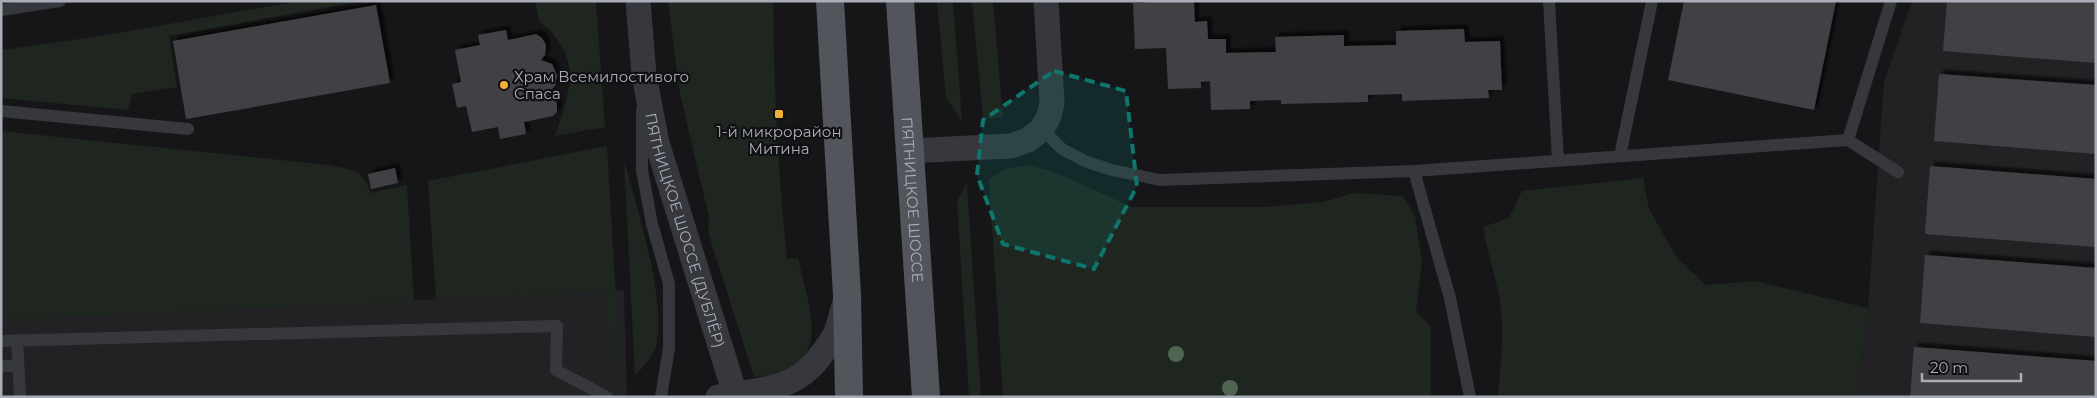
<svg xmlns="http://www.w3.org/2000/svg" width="2097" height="398" font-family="Montserrat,sans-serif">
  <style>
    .built { fill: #222225 }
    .green { fill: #1e261f }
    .building { fill: #404145; filter: url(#shadow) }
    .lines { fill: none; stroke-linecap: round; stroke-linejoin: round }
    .service { stroke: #37383d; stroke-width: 12 }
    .minor { stroke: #37383d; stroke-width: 25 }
    .primary { stroke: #53555c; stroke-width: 28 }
    .tree { fill: #506452 }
    .marked { fill: #0f766e; fill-opacity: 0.2; stroke: #0f766e; stroke-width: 4; stroke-dasharray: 10 6; stroke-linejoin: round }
    .poi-dot { fill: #f2b134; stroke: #111113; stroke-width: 2 }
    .labels { text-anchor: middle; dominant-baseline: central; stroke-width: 4.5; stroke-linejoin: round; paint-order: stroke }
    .poi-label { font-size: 15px; fill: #a8adb8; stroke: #111113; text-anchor: start }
    .street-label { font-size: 15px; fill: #a8adb8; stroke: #111113 }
  </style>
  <defs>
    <filter id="shadow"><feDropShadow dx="4.5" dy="-4.5" stdDeviation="1" flood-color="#0009"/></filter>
  </defs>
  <rect width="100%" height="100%" fill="#161618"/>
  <path class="built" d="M1912,1H2096V397H1858L1868,308L1884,82Z
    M624,290L627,397H1V320Z"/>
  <path class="green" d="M299,1H362L169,36L177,87L132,94L128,110L1,98V50L101,36Z
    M535,1H596L605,127L555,136C565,104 581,72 558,41C553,33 548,27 539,22Z
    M668,1H773C774,87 778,173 787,259L798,258C810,313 836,371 754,377L708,232L709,217L680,94Z
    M937,1H953L962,121L946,98Z
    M972,1H993L1003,117L983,119Z
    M1,131L329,165C354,171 360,167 371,193L407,185L414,301L1,320Z
    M607,146L620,365L611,356L606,292L436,299L428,181Z
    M624,160C635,201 671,314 654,351C649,361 642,368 635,376Z
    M1027,165L1052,171L1132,207H1265L1323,202L1354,193L1403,196L1415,216L1422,261L1416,312L1431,326V397H1003L989,179L1006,169Z
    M1643,178L1649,209L1677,258L1706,285L1755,281L1868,308L1858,397H1498C1501,363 1505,329 1499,295C1494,272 1487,250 1483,227L1509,218L1522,191Z
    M967,183L981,397H969L957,201Z"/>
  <path class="building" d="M1145,1H1194L1195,22L1207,21L1208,39H1226V53L1276,52L1275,37L1344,35V46L1396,45V31L1464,29L1465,42L1500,41L1502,90H1488L1489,98L1402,101V94L1368,95V102L1281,104V100L1250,101V109L1211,110L1210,81L1201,82V88L1168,89L1166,48L1135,49L1133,3H1145Z
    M1684,1H1836L1814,110L1668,80Z
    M1947,1H2096V63L1943,51Z
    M376,5L390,83L186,119L173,41Z
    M506,30L508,40L536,34L542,38L546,45L545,55L541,60L552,64L557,75L555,86L548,92L554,96L557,104V112L553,116L524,122L526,134L500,139L498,127L472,132L466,106L457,108L452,84L461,82L455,50L480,45L478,35Z
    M1939,74L2096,85V154L1934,141Z
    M1930,166L2096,179V247L1925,234Z
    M395,168L398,183L371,189L368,174Z
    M1925,255L2096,268V337L1920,323Z
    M1914,347L2096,361V397H1910Z"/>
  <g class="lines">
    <path class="service" d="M1549,1L1558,160
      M1,10L60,1
      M642,110V170L652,224L669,284V348L661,397
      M1,111L188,129
      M1042,129L1062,149L1087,162L1112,170L1160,180L1414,171L1848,140L1898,172
      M1848,140L1891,1
      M1620,156L1652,1
      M1414,171L1450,298L1470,397
      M17,340L20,397
      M1,341L557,326L556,370L607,397
      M1,366H18"/>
    <g class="minor">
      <path id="s1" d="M638,1L644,75L657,143L736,397"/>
      <path d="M908,151L1011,146L1028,140L1042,129L1049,116L1052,103L1046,1"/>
      <path d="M718,397C761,389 797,392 824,351C828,346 832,340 835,335C839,325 841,315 844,305"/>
    </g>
    <g class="primary">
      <path d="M830,1L847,295L849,397"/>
      <path id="s2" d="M900,1L926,397"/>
    </g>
  </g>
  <g class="tree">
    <circle cx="1176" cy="354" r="8"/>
    <circle cx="1230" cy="388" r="8"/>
  </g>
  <path class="marked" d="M1054,71L1126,91L1137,186L1094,269L1003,244L977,175L983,120Z"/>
  <g class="poi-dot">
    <circle cx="504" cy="85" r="5"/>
    <rect x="774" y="109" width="10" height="10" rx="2.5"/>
  </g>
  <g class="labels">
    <g class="poi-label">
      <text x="514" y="76">Храм Всемилостивого<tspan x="514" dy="17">Спаса</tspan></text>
      <text x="779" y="131" text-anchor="middle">1-й микрорайон<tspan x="779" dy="17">Митина</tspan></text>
    </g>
    <g class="street-label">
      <text stroke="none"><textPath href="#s2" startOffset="199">ПЯТНИЦКОЕ ШОССЕ</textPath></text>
      <text stroke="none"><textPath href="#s1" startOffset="235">ПЯТНИЦКОЕ ШОССЕ (ДУБЛЁР)</textPath></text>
    </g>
  </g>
  <rect width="2097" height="398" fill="none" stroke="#a8adb8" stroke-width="5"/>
  <path d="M1922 373v8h99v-8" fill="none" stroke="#a8adb8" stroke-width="2.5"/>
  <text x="1930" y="373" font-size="15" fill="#a8adb8" stroke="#111113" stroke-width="4" paint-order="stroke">20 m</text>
</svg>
